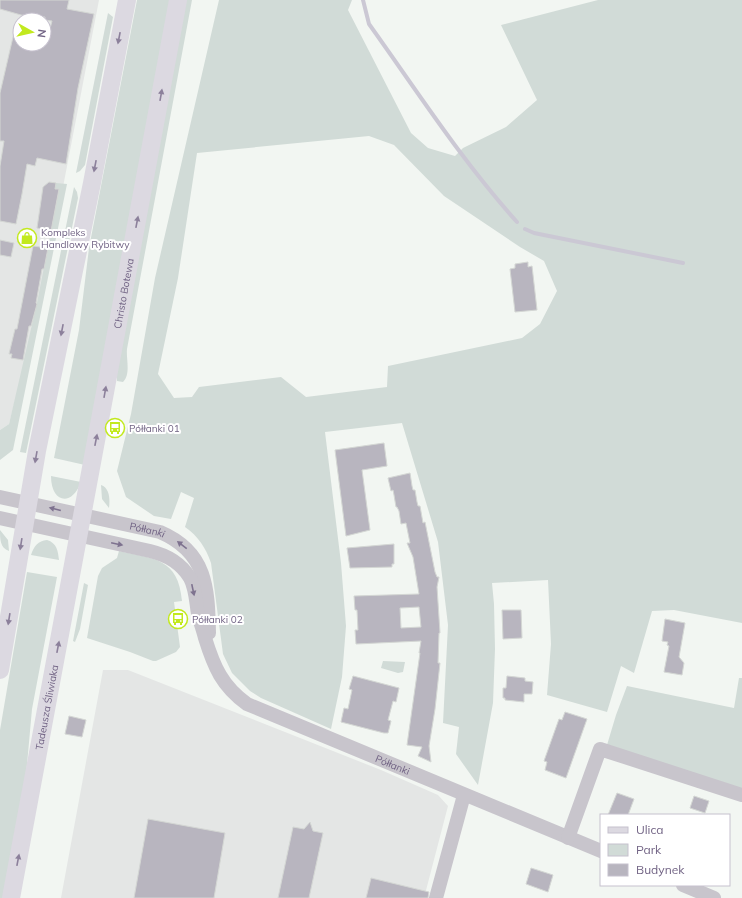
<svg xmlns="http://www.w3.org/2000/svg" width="742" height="898" font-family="Mulish,sans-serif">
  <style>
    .built { fill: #e4e6e5; fill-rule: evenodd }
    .green { fill: #d1dbd7; fill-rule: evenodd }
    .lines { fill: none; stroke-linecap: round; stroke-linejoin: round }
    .stream { stroke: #cbc8d4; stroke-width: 4 }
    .building { fill: #b8b5bf; stroke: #d4d7d4; fill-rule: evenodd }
    .minor { stroke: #c8c5cc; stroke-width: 14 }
    .major { stroke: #dcd9e1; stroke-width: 18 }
    .oneway { fill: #8c809b }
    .oneway2 { fill: #7e728f }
    .labels { text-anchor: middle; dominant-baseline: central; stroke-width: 4; stroke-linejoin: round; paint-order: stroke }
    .poi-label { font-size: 10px; fill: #716384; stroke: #fff; text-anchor: start }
    .street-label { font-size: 10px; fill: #716384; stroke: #fff }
  </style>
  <rect width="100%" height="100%" fill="#f2f6f2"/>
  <path class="built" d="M0,0H99L43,291L9,424L0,430ZM20,20H44V44H20Z
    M103,670H128L381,770L438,795L448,806L424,898H61Z"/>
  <path class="green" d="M137,0H171L85,465L54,458L79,330L89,248Z
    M185,0H192L127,349C126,359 131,374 123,382L117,381V370Z
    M219,0H352L348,10L411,133L428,148L455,156L463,148L506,127L537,100L501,25L598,0H742V623L674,610L652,611L634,673L621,666L607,712L547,695L551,644L548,580L492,583L494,604L495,649L493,703L478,785L456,754L459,727L443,723L448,625L438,542L402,423L325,432L341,563L346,626L342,677L331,729L261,698L250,691L232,673L223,654L211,563C206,548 198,536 185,527L194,498L181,492L171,519L154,516L126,497L117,471L131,414L155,278ZM369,136L394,145L444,196L520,247L544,261L557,291L540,324L522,338L388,366L387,387L306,397L281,377L199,387L192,397L174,398L158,374L178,278L197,153Z
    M108,13L113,17L85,165L80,171L76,173Z
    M56,183L67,184L13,450L0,460V430L9,424L37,303L59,190L55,189Z
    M74,187L77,192L78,198L26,453L20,452Z
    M51,476L81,482C72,507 51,503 51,476Z
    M101,485C110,488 110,500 109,508L102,499Z
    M0,530L8,540L9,551C0,548 0,539 0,530Z
    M47,540C57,543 58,551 59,560L31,555C34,546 38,541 47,540Z
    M119,551C155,559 178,558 182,601L174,602L180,647L176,652L156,661H153L130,652L87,638L98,576L102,568L117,558Z
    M27,572L57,577L32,709L25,787L3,898H0V730Z
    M84,583L88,585L80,629L75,642L73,641Z
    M383,661L405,662L403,672L398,673L381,668Z
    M739,678H742V791L607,745L616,715L627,686L734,708Z"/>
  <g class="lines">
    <path class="stream" d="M363,0L369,24C417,91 462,161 517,222
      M525,229L534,233L683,263"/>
  </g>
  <path class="building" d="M0,0H69L67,9L94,14L78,88L66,164L37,158L35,166L27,164L22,194L16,224L0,221V166L4,141H0V93L16,24L20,25V44H46L52,21L45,20V17L21,15L0,9Z
    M49,182L56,183L55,189H59L51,231L37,228L43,187Z
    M0,240L14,243L11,257L0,255Z
    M33,246L48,248L44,269H42L36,303L37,304L31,326H29L23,360L11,358L12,354H9L15,329H17Z
    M528,262V267L532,266L537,310L515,312L510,269L515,268V264Z
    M384,443L387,466L362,470L370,530L346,536L335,450Z
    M410,473L412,486L413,490H415L417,502L418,506H420L423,523L425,522L435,572L437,577H439L437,587L440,633H439L438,663H440L435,709L429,746L431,762L418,756L422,747L407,745L420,653H419L421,641L356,644L355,630H358L357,610H355L354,596L419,594L413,557L407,543H410L406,523L401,524L399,511L397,507H396L394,495L393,490L391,491L388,478ZM419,607L421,627L401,628L400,608Z
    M394,544V564H392V567L350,568L347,548Z
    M502,610H521L522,638L503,639Z
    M665,619L685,623L679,657L684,663L682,675L664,672L669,646L667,645L668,642L662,641Z
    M353,676L399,688L396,702L393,701L388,720L391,721L388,733H384L341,722L344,708L348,709L352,690L349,689Z
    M507,676L525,678V681L533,682L532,694H524V702L505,700V698H503V688H506Z
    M565,712L587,719L566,778L545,770L547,762L544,761L559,719L562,720Z
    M69,716L86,720L82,737L65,734Z
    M617,793L634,799L628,815H608Z
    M694,796L709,801L705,813L690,808Z
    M148,819L225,833L214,898H134Z
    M310,822L313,831L323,833L309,898H278L293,827L304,829Z
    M531,868L553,875L548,892L526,884Z
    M371,878L429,892L428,898H366Z"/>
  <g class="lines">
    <g class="minor">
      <path id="s1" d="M0,497L160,532C207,552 208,588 209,633"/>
      <path id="s2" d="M0,518L150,551C167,555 181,563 190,578C196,589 196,603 198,614C200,622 203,630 205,638C214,667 222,686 247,704L601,851"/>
      <path d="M568,838L600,749L742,795"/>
      <path d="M683,885L714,898"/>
      <path d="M436,898L464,795"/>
    </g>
    <g class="major">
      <path d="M0,670L37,451L92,183L127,0"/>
      <path id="s3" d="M11,898L178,0"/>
    </g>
  </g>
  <defs><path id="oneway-solid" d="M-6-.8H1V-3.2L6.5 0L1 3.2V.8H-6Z"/></defs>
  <g class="oneway">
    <use href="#oneway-solid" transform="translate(119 38) rotate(101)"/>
    <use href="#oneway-solid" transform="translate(161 95) rotate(-80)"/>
    <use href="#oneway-solid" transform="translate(95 166) rotate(101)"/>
    <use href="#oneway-solid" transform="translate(137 222) rotate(-79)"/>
    <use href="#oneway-solid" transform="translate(62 330) rotate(101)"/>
    <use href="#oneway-solid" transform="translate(105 392) rotate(-80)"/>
    <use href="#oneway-solid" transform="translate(96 440) rotate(-79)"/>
    <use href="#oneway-solid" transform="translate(36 457) rotate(100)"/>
    <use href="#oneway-solid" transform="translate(21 544) rotate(99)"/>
    <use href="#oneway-solid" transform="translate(9 619) rotate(99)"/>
    <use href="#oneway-solid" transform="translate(58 647) rotate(-79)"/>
    <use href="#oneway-solid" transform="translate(18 860) rotate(-79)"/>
  </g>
  <g class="oneway2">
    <use href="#oneway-solid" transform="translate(55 509) rotate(-166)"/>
    <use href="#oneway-solid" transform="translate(117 544) rotate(12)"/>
    <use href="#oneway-solid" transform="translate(182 545) rotate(-142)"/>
    <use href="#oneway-solid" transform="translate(193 590) rotate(78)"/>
  </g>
  <defs>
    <g id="shop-ring" transform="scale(1)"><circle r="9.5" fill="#fff" stroke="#c2e91e" stroke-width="1.5"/><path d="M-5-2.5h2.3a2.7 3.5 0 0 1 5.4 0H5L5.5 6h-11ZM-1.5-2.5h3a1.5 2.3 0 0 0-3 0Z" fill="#c2e91e"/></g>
    <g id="bus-ring" transform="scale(1)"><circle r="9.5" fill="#fff" stroke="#c2e91e" stroke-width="1.5"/><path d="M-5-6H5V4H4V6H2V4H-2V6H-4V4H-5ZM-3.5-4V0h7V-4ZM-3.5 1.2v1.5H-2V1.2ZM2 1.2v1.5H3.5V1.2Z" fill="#c2e91e"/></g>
  </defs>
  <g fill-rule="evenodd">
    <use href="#shop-ring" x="27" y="238"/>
    <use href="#bus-ring" x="115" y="428"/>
    <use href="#bus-ring" x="178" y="619"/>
  </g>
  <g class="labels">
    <g class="poi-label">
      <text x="41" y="232">Kompleks<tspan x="41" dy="12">Handlowy Rybitwy</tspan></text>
      <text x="129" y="428">Półłanki 01</text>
      <text x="192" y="619">Półłanki 02</text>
    </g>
    <g class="street-label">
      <text stroke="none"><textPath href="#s3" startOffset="615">Christo Botewa</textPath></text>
      <text stroke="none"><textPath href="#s1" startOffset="151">Półłanki</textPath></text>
      <text stroke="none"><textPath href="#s3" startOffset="194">Tadeusza Śliwiaka</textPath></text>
      <text stroke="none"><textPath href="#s2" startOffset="503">Półłanki</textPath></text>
    </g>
  </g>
  <rect x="600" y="814" width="130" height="72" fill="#ffffff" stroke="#c6c1ce"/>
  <rect x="608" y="827" width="20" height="6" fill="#dcd9e1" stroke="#c6c1ce"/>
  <text x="636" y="834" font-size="12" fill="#716384">Ulica</text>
  <rect x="608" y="844" width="20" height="12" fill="#d1dbd7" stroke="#c6c1ce"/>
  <text x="636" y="854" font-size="12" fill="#716384">Park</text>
  <rect x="608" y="864" width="20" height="12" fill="#b8b5bf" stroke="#c6c1ce"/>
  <text x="636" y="874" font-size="12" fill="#716384">Budynek</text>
  <g transform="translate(32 32) rotate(98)"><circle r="19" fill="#ffffff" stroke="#c6c1ce"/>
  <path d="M0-3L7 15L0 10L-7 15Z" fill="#c2e91e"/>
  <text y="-6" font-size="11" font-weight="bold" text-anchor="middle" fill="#716384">N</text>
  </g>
</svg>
